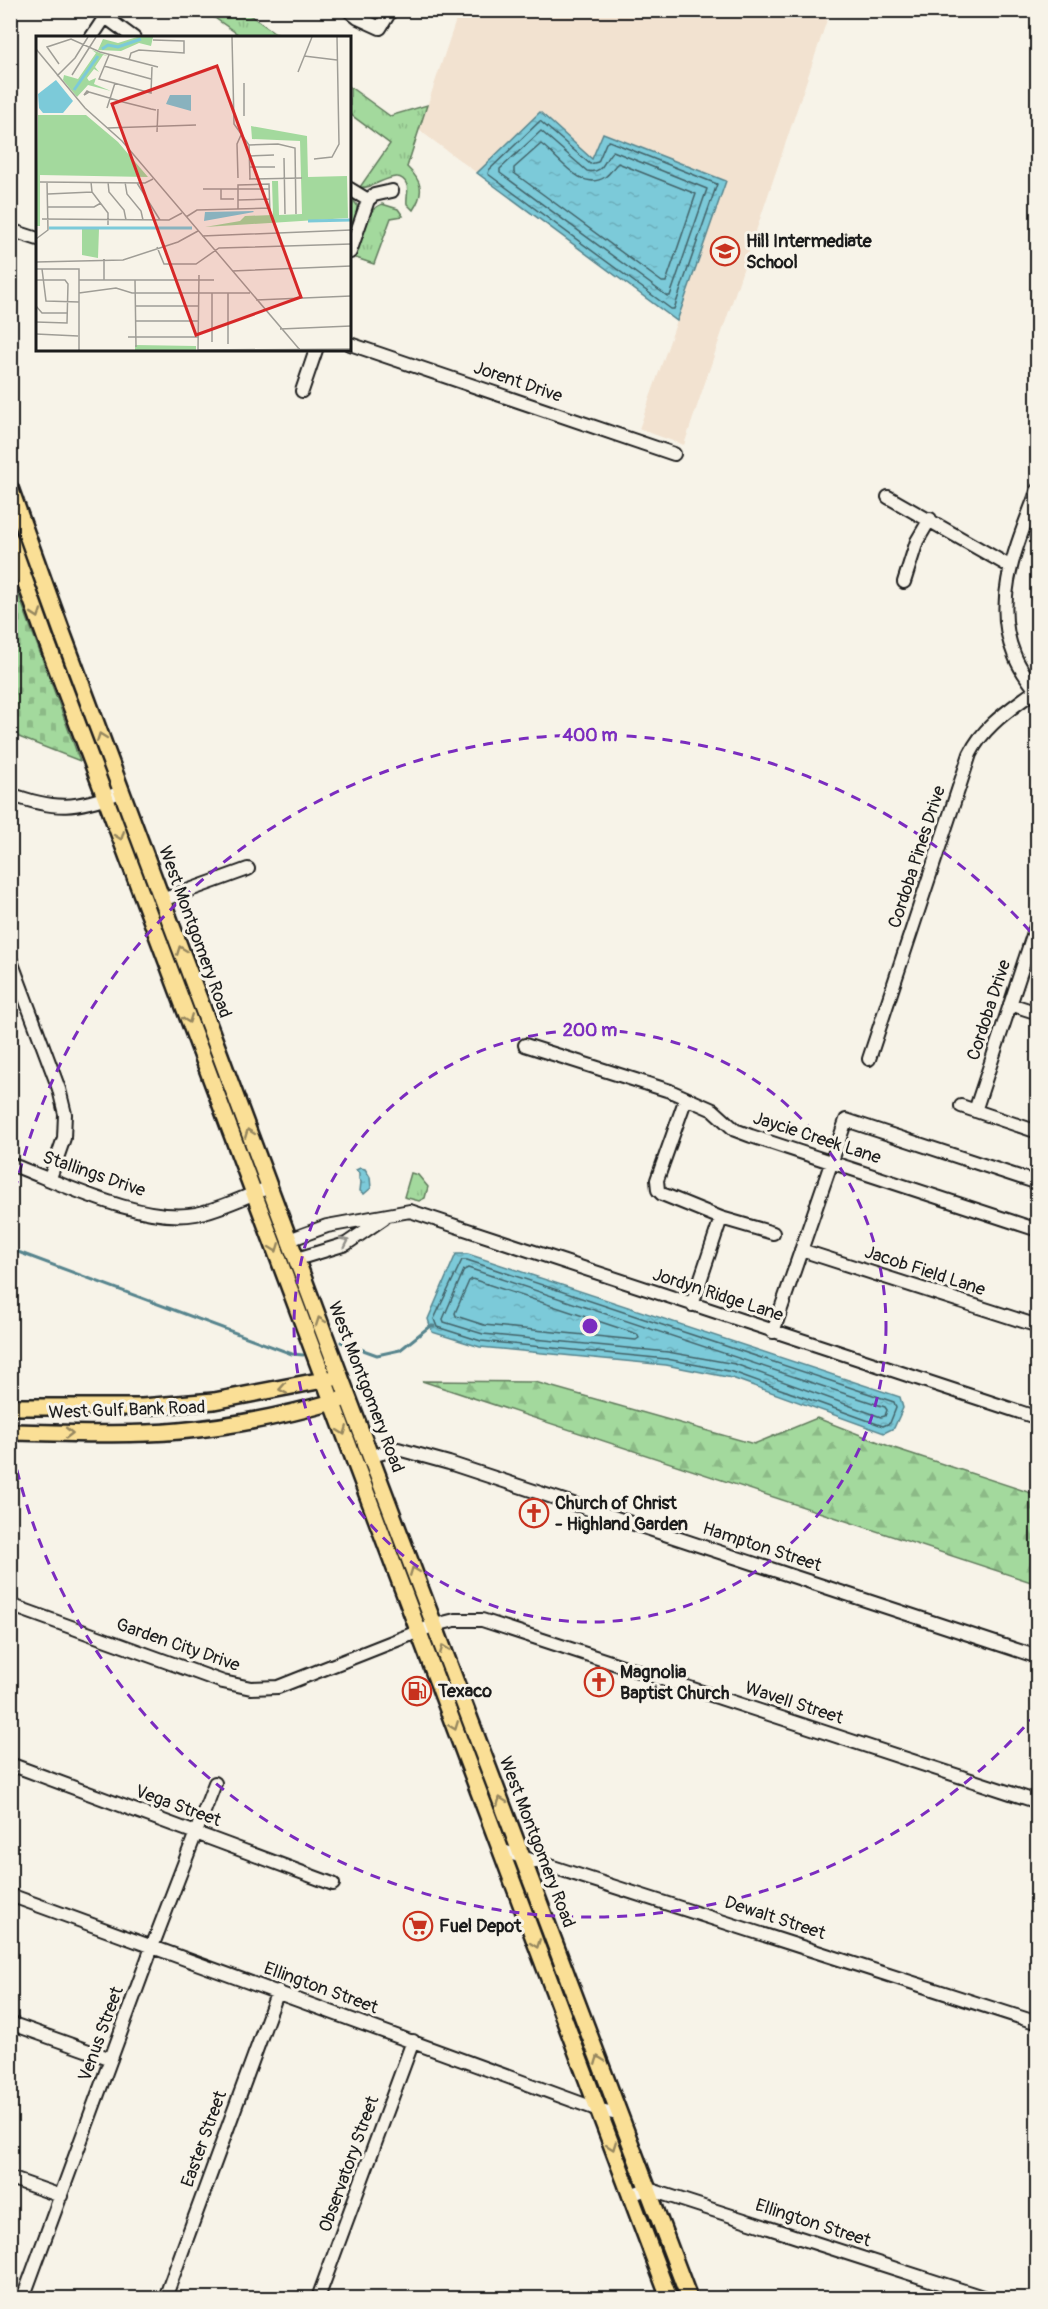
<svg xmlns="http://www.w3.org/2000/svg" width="1048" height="2309" font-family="Pangolin,sans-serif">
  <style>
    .built { fill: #f2e2d0 }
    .grass { fill: url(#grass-tufts); stroke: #607a5c; stroke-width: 1.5 }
    .forest { fill: url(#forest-firs); stroke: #607a5c; stroke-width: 1.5 }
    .cemetery { fill: url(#cemetery-stones); stroke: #607a5c; stroke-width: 1.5 }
    .water { fill: url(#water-ripples); stroke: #56848d; stroke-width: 1.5 }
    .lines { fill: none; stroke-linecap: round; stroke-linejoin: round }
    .shore { stroke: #426268; stroke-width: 1.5 }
    .stream { stroke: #56848d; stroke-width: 3 }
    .minor-casing { stroke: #1c1c1c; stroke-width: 16 }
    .major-casing { stroke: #1c1c1c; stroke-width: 20 }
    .minor { stroke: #f7f3e8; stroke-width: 12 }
    .major { stroke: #fadf96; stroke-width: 15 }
    .oneway { stroke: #96875f }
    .oneway2 { stroke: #94928c }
    .ring { fill: none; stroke: #7b2cbf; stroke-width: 3; stroke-dasharray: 10 8 }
    .labels { text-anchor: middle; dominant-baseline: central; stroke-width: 6; stroke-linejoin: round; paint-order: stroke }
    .poi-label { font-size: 18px; font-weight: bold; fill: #1c1c1c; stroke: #f7f3e8; text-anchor: start }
    .street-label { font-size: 18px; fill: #1c1c1c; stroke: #f7f3e8 }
    .inset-river { fill: none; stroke: #7ccad9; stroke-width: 3 }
    .inset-road { fill: none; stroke: #9f9d96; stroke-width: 1.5 }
    .view { fill: #d62828; fill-opacity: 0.15; stroke: #d62828; stroke-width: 3 }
    .inset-edge { fill: none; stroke: #1c1c1c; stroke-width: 3 }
    .centre { fill: #7b2cbf; stroke: #f7f3e8; stroke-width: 3 }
    .ring-label { font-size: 18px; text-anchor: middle; font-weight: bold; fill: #7b2cbf; stroke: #f7f3e8; stroke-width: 6; stroke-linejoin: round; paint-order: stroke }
  </style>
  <defs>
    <pattern id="grass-tufts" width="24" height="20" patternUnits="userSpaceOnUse" patternTransform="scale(1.5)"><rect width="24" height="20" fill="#a3d99d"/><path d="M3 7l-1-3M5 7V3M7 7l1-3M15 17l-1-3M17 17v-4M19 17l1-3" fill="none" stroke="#8cba87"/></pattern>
    <pattern id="forest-firs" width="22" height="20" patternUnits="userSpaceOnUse" patternTransform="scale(1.5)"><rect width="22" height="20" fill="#a3d99d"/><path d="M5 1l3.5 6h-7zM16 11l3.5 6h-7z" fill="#8cba87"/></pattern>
    <pattern id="cemetery-stones" width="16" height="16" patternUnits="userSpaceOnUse" patternTransform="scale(1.5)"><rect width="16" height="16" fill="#a3d99d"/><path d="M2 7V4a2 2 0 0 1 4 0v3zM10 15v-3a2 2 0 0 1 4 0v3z" fill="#8cba87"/></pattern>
    <pattern id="water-ripples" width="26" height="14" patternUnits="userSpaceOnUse" patternTransform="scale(1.5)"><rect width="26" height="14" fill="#7ccad9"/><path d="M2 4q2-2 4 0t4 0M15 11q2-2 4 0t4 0" fill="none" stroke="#6badba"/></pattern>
  </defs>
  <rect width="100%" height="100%" fill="#f7f3e8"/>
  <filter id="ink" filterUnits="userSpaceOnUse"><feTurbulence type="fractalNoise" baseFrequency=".0167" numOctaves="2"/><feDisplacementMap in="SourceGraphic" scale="12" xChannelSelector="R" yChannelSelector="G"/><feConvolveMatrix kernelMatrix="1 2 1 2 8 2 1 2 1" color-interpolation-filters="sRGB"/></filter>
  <g filter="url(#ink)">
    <path class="built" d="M459,11H830L684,445L639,429L726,181L604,133L593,160L540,112L477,173L419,130Z"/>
    <path class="grass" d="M205,11H244L281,37H242Z
      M350,87L390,116L427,105L407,167C422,181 425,192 413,210L407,204C406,197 409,191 407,185C399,164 373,191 360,187L390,144L350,114Z
      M350,197L357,205V213L350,234Z
      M382,204L398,209L403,216L391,218L374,264L353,257C359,238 362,212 382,204Z
      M411,1173L418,1175L428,1187L425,1198L419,1201L404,1197Z"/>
    <path class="forest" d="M422,1381L535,1382L754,1444L817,1418L894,1448L1037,1495V1584Z"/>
    <path class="cemetery" d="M10,574H11L80,761L11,734Z"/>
    <path class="water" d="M540,112L592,159L603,133L726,181L677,321L477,173Z
      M360,1168L365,1169L370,1177L371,1188L364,1194L360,1191L361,1182L359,1179V1173L356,1170Z
      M456,1254H468L900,1397L903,1408L894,1428L884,1433L732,1378L666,1365L480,1347L432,1332L428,1319Z"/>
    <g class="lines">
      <path class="shore" d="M540,121L590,164L598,162L606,143L609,141L717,184L674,309H671L488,174L489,170Z
        M541,131L587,171C605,174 603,159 613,151L707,189L670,296H667L500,173V169Z
        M541,144C558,156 581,193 605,177C611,173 613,167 618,163L696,194L666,282H662L514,173V168Z
        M462,1260H467L894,1402L896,1408L890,1423L883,1426L733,1372L667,1359L481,1341L437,1327L434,1319Z
        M468,1268L885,1407L887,1410L885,1416L881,1417L735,1364L668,1352L483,1334L444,1322L443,1319L464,1270Z
        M472,1279L637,1334L639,1338L636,1340L484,1325L456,1316L455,1313L469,1281Z"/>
      <path class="stream" d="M10,1249L292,1354L303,1355
        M341,1342L377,1355L400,1350L430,1326H434"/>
      <g class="minor-casing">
        <path id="minor" d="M96,10L134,38
          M348,10L358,18L380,28L391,10
          M91,38L105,17
          M350,189L368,200
          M10,230L38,239
          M350,252L368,200L374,195L392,191
          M350,344L674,454
          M302,391L316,350
          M1038,489C1019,541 991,598 1014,654C1019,668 1029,681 1038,693
          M888,497L1011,567
          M904,582L917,541L930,519
          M10,794C56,811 76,809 121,792
          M162,900L248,869
          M10,958L59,1089L65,1114L64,1138L50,1178
          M1010,1004L1038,1013
          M525,1045L670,1091L713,1110L735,1130L751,1136L1038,1230
          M869,1059L970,754C984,725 1011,709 1036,690
          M686,1098L657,1180L658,1190L662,1194L721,1218L773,1233
          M961,1106L1038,1132
          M975,1111L1038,920
          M10,1164C61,1183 142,1224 196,1214C221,1209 246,1196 270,1187
          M289,1240L327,1226L410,1211L1038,1418
          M801,1250L1038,1326
          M297,1259L346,1244L384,1218
          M692,1305L721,1218
          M773,1332L846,1120L1038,1183
          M371,1456L398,1449L449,1463L1038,1657
          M10,1605L223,1682L251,1688L278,1687L435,1625L455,1620H482L1038,1802
          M10,1764L333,1884
          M500,1850L1038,2023
          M10,1895L599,2110L619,2114
          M10,2023L111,2059
          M10,2178L61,2196
          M629,2195L648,2189L986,2298
          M23,2298L152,1947L215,1783
          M165,2298L278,1991
          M318,2298L413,2041"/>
      </g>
      <g class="major-casing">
        <path id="major" d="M10,488L62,632L340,1376L689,2298
          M10,539L45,637L669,2298
          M10,1407H142L214,1401L334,1378
          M10,1432C67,1433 123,1436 179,1431C234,1426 288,1415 340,1400"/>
      </g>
      <use href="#minor" class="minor"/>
      <use href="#major" class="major"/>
    </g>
    <defs><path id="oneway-chevron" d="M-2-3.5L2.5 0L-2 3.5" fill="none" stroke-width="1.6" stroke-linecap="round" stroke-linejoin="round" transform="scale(1.5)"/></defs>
    <g class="oneway">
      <use href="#oneway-chevron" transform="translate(37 614) rotate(71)"/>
      <use href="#oneway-chevron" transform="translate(101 737) rotate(-110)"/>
      <use href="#oneway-chevron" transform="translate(120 836) rotate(69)"/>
      <use href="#oneway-chevron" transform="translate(181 950) rotate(-111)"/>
      <use href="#oneway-chevron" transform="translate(188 1019) rotate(69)"/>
      <use href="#oneway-chevron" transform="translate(249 1133) rotate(-111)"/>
      <use href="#oneway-chevron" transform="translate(275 1248) rotate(69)"/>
      <use href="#oneway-chevron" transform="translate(320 1321) rotate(-110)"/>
      <use href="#oneway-chevron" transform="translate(283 1389) rotate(170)"/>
      <use href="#oneway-chevron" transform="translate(343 1431) rotate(69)"/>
      <use href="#oneway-chevron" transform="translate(69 1433) rotate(1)"/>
      <use href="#oneway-chevron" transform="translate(414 1571) rotate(-111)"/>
      <use href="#oneway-chevron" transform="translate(444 1649) rotate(-111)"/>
      <use href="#oneway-chevron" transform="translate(454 1726) rotate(69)"/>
      <use href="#oneway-chevron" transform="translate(501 1801) rotate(-111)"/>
      <use href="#oneway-chevron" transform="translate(536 1944) rotate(69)"/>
      <use href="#oneway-chevron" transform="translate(599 2060) rotate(-111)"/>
      <use href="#oneway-chevron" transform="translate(612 2146) rotate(70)"/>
    </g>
    <use class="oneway2" href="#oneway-chevron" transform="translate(345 1242) rotate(-26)"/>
  </g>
  <g class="ring">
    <circle cx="590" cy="1326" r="296"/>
    <path d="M1036 1714A591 591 0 0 1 11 1444M11 1208A591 591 0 0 1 1036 938"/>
  </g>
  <defs>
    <g id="school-ring" transform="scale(1.5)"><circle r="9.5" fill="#f7f3e8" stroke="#c8321e" stroke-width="1.5"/><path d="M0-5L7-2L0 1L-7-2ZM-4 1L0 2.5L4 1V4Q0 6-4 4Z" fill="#c8321e"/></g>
    <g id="church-ring" transform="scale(1.5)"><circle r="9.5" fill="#f7f3e8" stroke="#c8321e" stroke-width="1.5"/><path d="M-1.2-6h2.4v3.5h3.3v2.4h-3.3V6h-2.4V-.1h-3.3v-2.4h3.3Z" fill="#c8321e"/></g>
    <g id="fuel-ring" transform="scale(1.5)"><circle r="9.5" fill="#f7f3e8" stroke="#c8321e" stroke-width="1.5"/><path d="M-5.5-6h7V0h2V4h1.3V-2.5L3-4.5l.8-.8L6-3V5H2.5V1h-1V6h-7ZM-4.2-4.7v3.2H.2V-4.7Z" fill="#c8321e"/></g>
    <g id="supermarket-ring" transform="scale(1.5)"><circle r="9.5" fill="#f7f3e8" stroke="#c8321e" stroke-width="1.5"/><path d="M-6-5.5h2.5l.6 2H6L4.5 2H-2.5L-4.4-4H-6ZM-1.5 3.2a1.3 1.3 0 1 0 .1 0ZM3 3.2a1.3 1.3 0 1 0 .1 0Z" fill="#c8321e"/></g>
  </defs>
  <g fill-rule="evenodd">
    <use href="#school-ring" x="725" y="251"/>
    <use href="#church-ring" x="534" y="1513"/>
    <use href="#church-ring" x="599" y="1682"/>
    <use href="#fuel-ring" x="417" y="1691"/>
    <use href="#supermarket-ring" x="418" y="1926"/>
  </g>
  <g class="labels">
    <g class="poi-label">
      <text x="746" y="241">Hill Intermediate<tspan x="746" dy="21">School</tspan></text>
      <text x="555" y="1503">Church of Christ<tspan x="555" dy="21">- Highland Garden</tspan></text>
      <text x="620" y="1672">Magnolia<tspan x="620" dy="21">Baptist Church</tspan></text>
      <text x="438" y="1691">Texaco</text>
      <text x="439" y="1926">Fuel Depot</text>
    </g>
    <g class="street-label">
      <text transform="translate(518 382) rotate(19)">Jorent Drive</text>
      <text transform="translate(917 857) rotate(-72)">Cordoba Pines Drive</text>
      <text transform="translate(195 932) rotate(70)">West Montgomery Road</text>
      <text transform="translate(989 1010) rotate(-72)">Cordoba Drive</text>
      <text transform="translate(817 1138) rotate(18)">Jaycie Creek Lane</text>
      <text transform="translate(94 1174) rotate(19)">Stallings Drive</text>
      <text transform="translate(925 1271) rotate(18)">Jacob Field Lane</text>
      <text transform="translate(718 1295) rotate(18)">Jordyn Ridge Lane</text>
      <text transform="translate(366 1387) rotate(69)">West Montgomery Road</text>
      <text transform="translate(127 1410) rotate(-2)">West Gulf Bank Road</text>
      <text transform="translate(762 1547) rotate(18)">Hampton Street</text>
      <text transform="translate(178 1645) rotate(19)">Garden City Drive</text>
      <text transform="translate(794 1703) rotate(18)">Wavell Street</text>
      <text transform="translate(178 1806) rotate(20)">Vega Street</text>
      <text transform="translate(537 1842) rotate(69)">West Montgomery Road</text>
      <text transform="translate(775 1918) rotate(18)">Dewalt Street</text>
      <text transform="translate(321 1988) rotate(20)">Ellington Street</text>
      <text transform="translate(101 2034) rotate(-70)">Venus Street</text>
      <text transform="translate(204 2139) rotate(-70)">Easter Street</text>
      <text transform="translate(349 2164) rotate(-70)">Observatory Street</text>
      <text transform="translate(813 2223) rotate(18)">Ellington Street</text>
    </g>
  </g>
  <g transform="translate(36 36)">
    <rect width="315" height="315" fill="#f7f3e8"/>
    <path d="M101,1H117L115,10L103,7L85,15L62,14L67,3L82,7ZM56,14L72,20L67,19L59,31L63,36L58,33L51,42L53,45L60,42L58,48L75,55L52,49L41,61L27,44L28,39L42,43L60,17ZM46,193H63L62,222L46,219Z" fill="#a3d99d"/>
    <path d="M215,90L271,100L272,141L311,140L312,182L169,191L204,185L209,180L237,179L236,145H242L243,179L266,178L264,105L216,103ZM99,309L160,310V314H99Z" fill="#a3d99d"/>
    <path d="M2,79H50L82,106L112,141L4,139V190H0Z" fill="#a3d99d"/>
    <path d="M20,44L37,65L27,77H7L3,72L2,58ZM134,59H155V75L130,68ZM169,176L217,175L218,176L168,185Z" fill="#7ccad9"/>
    <path class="inset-river" d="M66,13L72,9L82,11L105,3M38,54L62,20M272,185L315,184M13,192H156"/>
    <path class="inset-road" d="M196,1L198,88L213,109L214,143M0,13L49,72L86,105L264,314M73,19L63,43L115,57L116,31M268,20L301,24M93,24L95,17L103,14L148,17V5L117,4M23,28L11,11L35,3L64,16L122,31M68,30L115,43M262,36L276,1M36,39L60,1M21,40L39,22L52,1M208,47V80M53,56L48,59L51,55L53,56L87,66L115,73L120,74M71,72L79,47M71,92L160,89M121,96L122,73M213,109L242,108L259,112L260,178M213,120L238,119M248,122L249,178M278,123L296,121L303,108L301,1M214,131H239M202,142L201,108L205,99M213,143L266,142M4,146L109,147L117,143M55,146L56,156L72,177V189M72,146L73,156L88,174L90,184M89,146L91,158L105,175L107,184M101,147L124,184M167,153H233M185,153V163H198M12,158L56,156M202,164L233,163M12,171H58L65,167M202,173V149L233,148L234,178M150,181L161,174L234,172M6,183L133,184L146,177M166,200L315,194M0,203L12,194L11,146M121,211L128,228H160L183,212L315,208M68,223V244M0,226L87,224L142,206L162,195M0,233H43V314M6,233L10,265L43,266M196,235L315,230M0,244H29L32,248L31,287L0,286M43,244H178M99,244L100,311M43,257L80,252L96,257H214M220,264L315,260M0,270L6,277H31M100,270H162M100,285H162M244,293L315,290M0,298L42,300M92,301H162M176,306V257M192,308V257M162,314L315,313M162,314L163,239"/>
    <path class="view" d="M181,30L265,261L160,299L76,68Z"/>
    <rect width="315" height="315" class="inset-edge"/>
  </g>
  <circle cx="590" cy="1326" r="9" class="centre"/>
  <g class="ring-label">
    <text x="590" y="741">400 m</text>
    <text x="590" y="1036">200 m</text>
  </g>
  <rect width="1048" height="2309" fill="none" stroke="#f7f3e8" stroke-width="36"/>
  <rect x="18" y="18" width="1012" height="2273" fill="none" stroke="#1c1c1c" stroke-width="2" filter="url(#ink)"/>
</svg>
